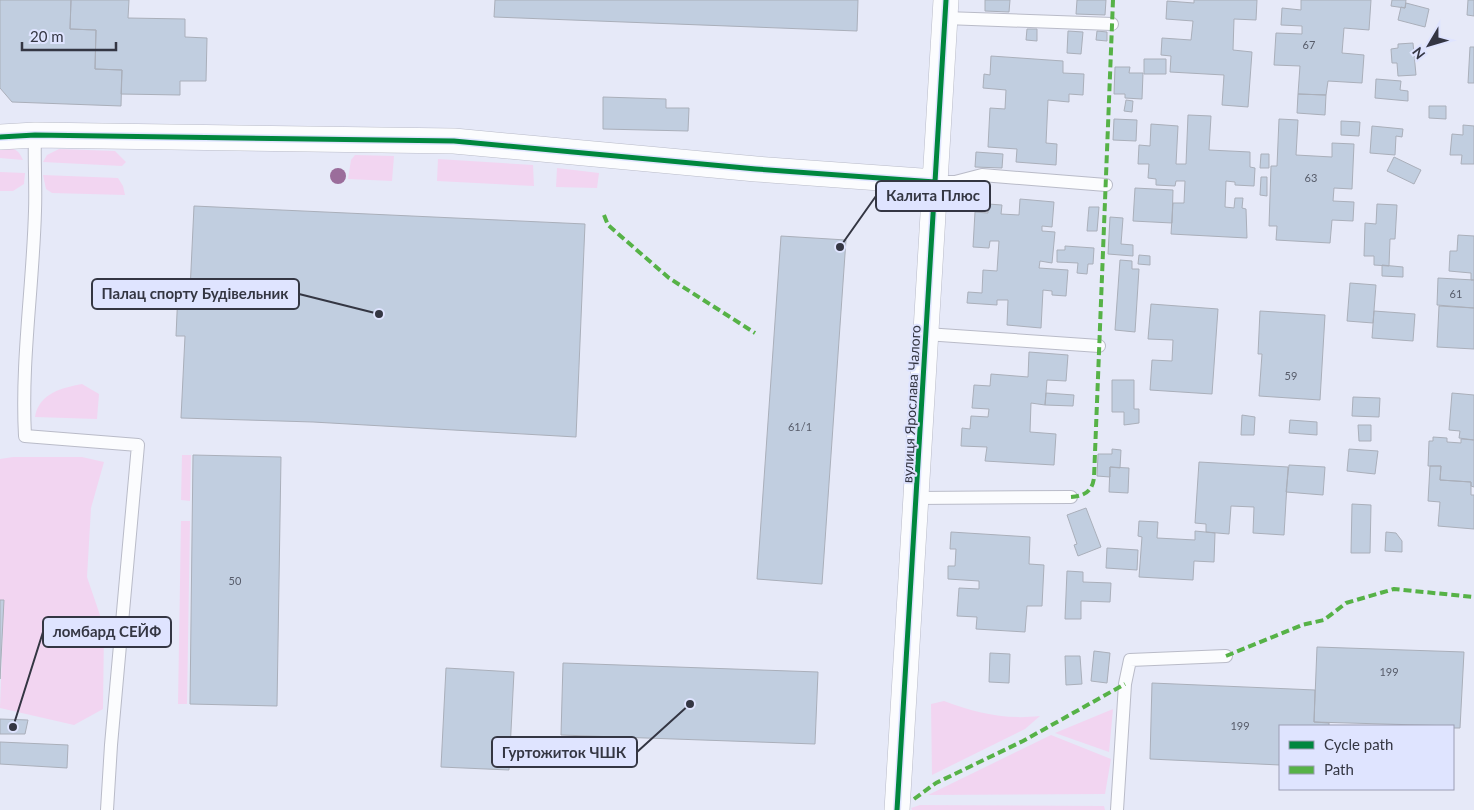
<svg xmlns="http://www.w3.org/2000/svg" width="1474" height="810" font-family="Lato,sans-serif">
  <style>
    .green { fill: #f2d5f1 }
    .building { fill: #c1cee0; stroke: #aaafba }
    .lines { fill: none; stroke-linecap: round; stroke-linejoin: round }
    .service-casing { stroke: #b9bbc8; stroke-width: 14 }
    .minor-casing { stroke: #b9bbc8; stroke-width: 26 }
    .service { stroke: #fbfcfe; stroke-width: 12 }
    .minor { stroke: #fbfcfe; stroke-width: 25 }
    .quiet { stroke: #56b247; stroke-width: 4; stroke-dasharray: 8 4; stroke-linecap: butt }
    .cycleway-casing { stroke: #dfe4ff; stroke-width: 8 }
    .cycleway { stroke: #00873e; stroke-width: 5 }
    .tree { fill: #9b6d9b }
    .labels { text-anchor: middle; dominant-baseline: central; stroke-width: 4; stroke-linejoin: round; paint-order: stroke }
    .number-label { font-size: 11px; fill: #575c6a }
    .street-label { font-size: 14px; fill: #343643; stroke: #dfe4ff }
    .leader { fill: none; stroke: #343643; stroke-width: 2 }
    .callout-dot { fill: #343643; stroke: #dfe4ff; stroke-width: 2 }
    .callout { fill: #dfe4ff; stroke: #343643; stroke-width: 2 }
    .callout-label { font-size: 15px; text-anchor: middle; font-weight: bold; fill: #343643 }
  </style>
  <rect width="100%" height="100%" fill="#e6e9f8"/>
  <path class="green" d="M0,147C13,148 18,148 23,160L0,158Z
    M59,149L115,151L126,162L122,166L43,162L47,155Z
    M355,155L394,156L392,181L348,179L351,160Z
    M438,159L533,165L534,186L437,181Z
    M557,168L599,173L597,188L556,187Z
    M0,172L25,173L24,184L13,191H0Z
    M43,175L118,178L123,186L125,195L52,193L46,189Z
    M82,384L99,394L97,419L35,417C39,393 62,388 82,384Z
    M182,455H191L190,501L181,500Z
    M13,457H82L104,462L91,508L87,577L104,627L103,709L74,725L0,708L4,601L0,600V459Z
    M181,521H190L187,704H178Z
    M944,701C977,713 1004,720 1040,716L1025,729L932,775L931,704Z
    M1113,709L1109,752L1055,733Z
    M1051,735L1111,759L1105,794L928,795Z
    M920,805L1104,806L1105,810H912L911,808Z"/>
  <path class="building" d="M0,0H71L70,29L96,30L95,69L122,70L121,106L12,102L0,88Z
    M71,0H129L128,18L185,19V37L207,38L206,81H180V95L121,94L122,70L95,69L96,30L70,29Z
    M495,0H858L857,31L494,17Z
    M985,0H1010L1009,12L985,11Z
    M1077,0H1106L1105,15L1076,14Z
    M1194,0H1257L1256,20L1234,19L1233,50L1252,52L1248,107L1222,105L1224,75L1170,72L1171,56L1161,55L1162,38L1191,40L1193,21L1166,19L1167,1L1194,3Z
    M1301,0H1371L1369,30L1344,28L1342,53L1364,55L1362,83L1328,81L1326,95L1298,94L1300,66L1274,65L1276,33L1302,34V26L1281,25L1282,8L1301,10Z
    M1392,0H1406L1405,8L1391,6Z
    M1468,0H1474V16L1467,15Z
    M1406,3L1429,9L1425,27L1398,20L1401,7L1405,8Z
    M1027,29H1037V41L1026,40Z
    M1068,31L1083,32L1081,54L1067,53Z
    M1097,31L1107,32V41L1096,40Z
    M1413,43L1416,75L1398,76L1397,63H1392L1391,49L1398,48V44Z
    M1470,47H1474V83H1468Z
    M991,56L1063,61V73L1084,74L1083,95L1069,94V102L1048,100L1046,143L1057,144L1056,165L1016,162L1017,149L988,147L990,108L1005,109L1006,90L983,88L984,74L990,75Z
    M1144,59H1166V74H1144Z
    M1115,67H1130L1129,73H1143L1142,99L1125,98V94H1114Z
    M1376,79L1401,81L1400,90L1408,91V101L1375,98Z
    M1298,94L1326,95L1325,115L1297,113Z
    M603,97L666,99V108H689L688,131L603,129Z
    M1126,100L1133,101L1132,112L1124,111Z
    M1429,106H1446V119L1429,118Z
    M1188,115L1211,116L1209,150L1250,152V167L1255,168L1254,186L1235,185V182L1226,181L1225,207L1234,208L1235,198H1243L1242,208L1246,209L1247,238L1171,234L1173,203H1184L1185,181H1176L1175,186L1156,185V179L1148,178L1149,164H1138L1139,145L1150,146L1151,124L1178,126L1176,164H1186Z
    M1114,119L1137,120L1136,141L1113,140Z
    M1279,119L1298,120L1296,155L1332,157V143L1354,144L1352,189L1334,188L1333,201L1354,202L1353,221L1332,220L1330,243L1276,240L1277,226H1269L1271,166H1277Z
    M1341,121L1360,122L1359,136L1341,135Z
    M1463,125L1474,126V164H1461L1462,155H1450L1452,134L1463,135Z
    M1372,126L1403,129L1402,137L1396,136L1395,155L1370,153Z
    M976,152L1003,154L1002,168L975,167Z
    M1261,154H1269V168H1260Z
    M1394,157L1421,170L1414,184L1387,171Z
    M1261,177H1267V196L1260,195Z
    M1135,188L1173,190L1172,223L1133,221Z
    M1020,199L1054,202L1052,227L1042,226V231L1055,232L1052,263L1040,261L1039,268L1068,270L1066,296L1052,295V291L1043,290L1041,328L1007,325L1008,300H997V305L967,303L968,292L982,293L983,270L997,271L999,241H990L989,248L973,247L975,212L988,213V204L1002,205L1001,214L1019,215Z
    M1377,204L1397,205L1395,239H1390L1389,266L1374,265V256H1364L1365,223L1376,224Z
    M194,206L585,224L576,437L313,422L181,418L185,336H176L178,291H190Z
    M1089,207H1099L1097,231H1087Z
    M1110,217L1123,218L1121,244L1133,245V256L1108,254Z
    M1458,235L1474,236V280H1471V273L1449,271L1450,251H1457Z
    M781,236L846,240L822,584L757,579Z
    M1065,246L1094,248L1093,264H1088L1087,274L1077,273L1078,263L1057,262V250H1065Z
    M1139,255L1150,256V265L1138,264Z
    M1120,260L1132,261V269H1139L1135,332L1115,330Z
    M1382,265L1403,267V277L1382,276Z
    M1438,278L1474,280V308L1437,305Z
    M1350,283L1376,285L1373,323L1347,321Z
    M1151,304L1218,309L1212,394L1150,390L1152,360L1172,361L1173,340L1148,339Z
    M1439,306L1474,308V349L1437,347Z
    M1260,311L1325,315L1320,400L1259,396L1262,354H1258Z
    M1374,311L1415,314L1413,341L1372,338Z
    M1029,352L1068,355L1066,381L1047,380L1045,405L1031,403L1030,432L1056,434L1054,465L985,461L987,447L961,446L962,428L970,429L971,416L988,417L989,409L972,408L974,385L990,386L991,374L1028,377Z
    M1112,380H1134V409H1139V423L1124,425V412H1112Z
    M1046,393L1074,395L1073,406L1045,405Z
    M1452,393L1474,395V440L1459,438L1460,431L1449,430Z
    M1353,397L1380,398L1379,417L1352,416Z
    M1242,415L1255,417L1254,435H1241Z
    M1290,420L1317,422V435L1289,433Z
    M1358,425H1371V441H1359Z
    M1433,437L1447,438V442L1461,443V439L1474,440V487L1471,486V482L1440,480L1441,466H1428L1429,441H1433Z
    M1112,449L1121,450L1120,468L1110,467V477L1097,476L1098,454H1112Z
    M1349,449L1378,451L1375,474L1347,471Z
    M193,455L281,457L277,706L190,704Z
    M1199,462L1288,467L1284,535L1253,533L1254,507L1231,506L1229,534L1206,532V524L1195,523Z
    M1289,465L1325,467L1323,495L1286,492Z
    M1430,466H1441L1440,480L1471,482V495H1474V529L1438,526L1440,502L1428,501Z
    M1110,467L1129,468L1128,493L1109,492Z
    M1352,504L1371,505L1370,553H1351Z
    M1086,508L1101,547L1078,556L1074,545L1077,544L1067,515Z
    M1139,521L1158,522L1157,538L1195,540V531L1215,533L1214,562L1194,561L1193,580L1139,577L1142,537L1138,536Z
    M951,532L1030,537L1029,564L1044,565L1042,606H1027L1025,632L976,629L977,617L957,616L959,588L979,589V581L948,579V566H955L956,549H950Z
    M1386,532L1396,533L1402,541V552L1385,551Z
    M1107,548L1138,550L1137,570L1106,568Z
    M1067,571L1083,572V582L1111,583L1110,602L1081,601V619H1065Z
    M0,600H4L0,679Z
    M1317,647L1464,652L1460,728H1453V726L1314,722Z
    M1094,651L1110,653L1107,683L1091,681Z
    M990,653L1010,654L1009,683L989,682Z
    M1065,656H1080L1082,684L1066,685Z
    M563,663L818,672L815,744L561,735Z
    M446,668L514,672L509,770L441,767Z
    M1152,683L1315,690L1314,722L1329,723V726H1280V765L1150,759Z
    M0,719L28,720L25,734H0Z
    M0,742L68,745L67,768L0,764Z"/>
  <g class="lines">
    <g class="service-casing">
      <path id="service" d="M945,18L1112,24
        M35,135C34,160 36,186 35,211C33,286 21,361 25,436L138,445L111,745L107,810
        M935,182H955L982,175L1106,185
        M926,334L1099,346
        M916,498L1071,497
        M1117,810L1125,684L1130,660L1226,656"/>
    </g>
    <g class="minor-casing">
      <path id="minor" d="M0,137L35,135L454,141L756,169L935,182
        M897,810L946,0"/>
    </g>
    <use href="#service" class="service"/>
    <use href="#minor" class="minor"/>
    <path class="quiet" d="M604,215L608,225L669,278L755,333
      M1071,497C1084,496 1092,492 1094,478L1113,0
      M1226,656L1302,625L1324,620L1346,603L1394,589L1474,597
      M914,799L936,783L1023,741L1125,684"/>
    <g class="cycleway-casing">
      <path id="cycleway" d="M0,137L35,135L454,141L756,169L935,182
        M897,810L946,0"/>
    </g>
    <use href="#cycleway" class="cycleway"/>
  </g>
  <circle class="tree" cx="338" cy="176" r="8"/>
  <g class="labels">
    <g class="number-label">
      <text x="1309" y="44">67</text>
      <text x="1311" y="177">63</text>
      <text x="1456" y="293">61</text>
      <text x="1291" y="375">59</text>
      <text x="800" y="426">61/1</text>
      <text x="235" y="580">50</text>
      <text x="1389" y="671">199</text>
      <text x="1240" y="725">199</text>
    </g>
    <g class="street-label">
      <text transform="translate(911 404) rotate(-87)">вулиця Ярослава Чалого</text>
    </g>
  </g>
  <path class="leader" d="M840 247L876 196M379 314L299 294M13 727L43 632M690 704L637 752"/>
  <g class="callout-dot">
    <circle cx="840" cy="247" r="5"/>
    <circle cx="379" cy="314" r="5"/>
    <circle cx="13" cy="727" r="5"/>
    <circle cx="690" cy="704" r="5"/>
  </g>
  <g class="callout">
    <rect x="876" y="181" width="114" height="30" rx="5"/>
    <rect x="92" y="279" width="207" height="30" rx="5"/>
    <rect x="43" y="617" width="128" height="30" rx="5"/>
    <rect x="492" y="737" width="145" height="30" rx="5"/>
  </g>
  <g class="callout-label">
    <text x="933" y="201">Калита Плюс</text>
    <text x="195" y="299">Палац спорту Будівельник</text>
    <text x="107" y="637">ломбард СЕЙФ</text>
    <text x="564" y="758">Гуртожиток ЧШК</text>
  </g>
  <rect x="1279" y="725" width="175" height="65" fill="#dfe4ff" stroke="#9b9eb4"/>
  <rect x="1289" y="741" width="25" height="8" fill="#00873e" stroke="#9b9eb4"/>
  <text x="1324" y="750" font-size="15" fill="#343643">Cycle path</text>
  <rect x="1289" y="766" width="25" height="8" fill="#56b247" stroke="#9b9eb4"/>
  <text x="1324" y="775" font-size="15" fill="#343643">Path</text>
  <g transform="translate(1429 45) rotate(232)" stroke="#dfe4ff" stroke-width="4" paint-order="stroke">
  <path d="M0-4L9 19L0 12L-9 19Z" fill="#343643"/>
  <text y="-8" font-size="14" font-weight="bold" text-anchor="middle" fill="#343643">N</text>
  </g>
  <path d="M22 42v8h94v-8" fill="none" stroke="#343643" stroke-width="2.5"/>
  <text x="30" y="42" font-size="15" fill="#343643" stroke="#dfe4ff" stroke-width="4" paint-order="stroke">20 m</text>
</svg>
